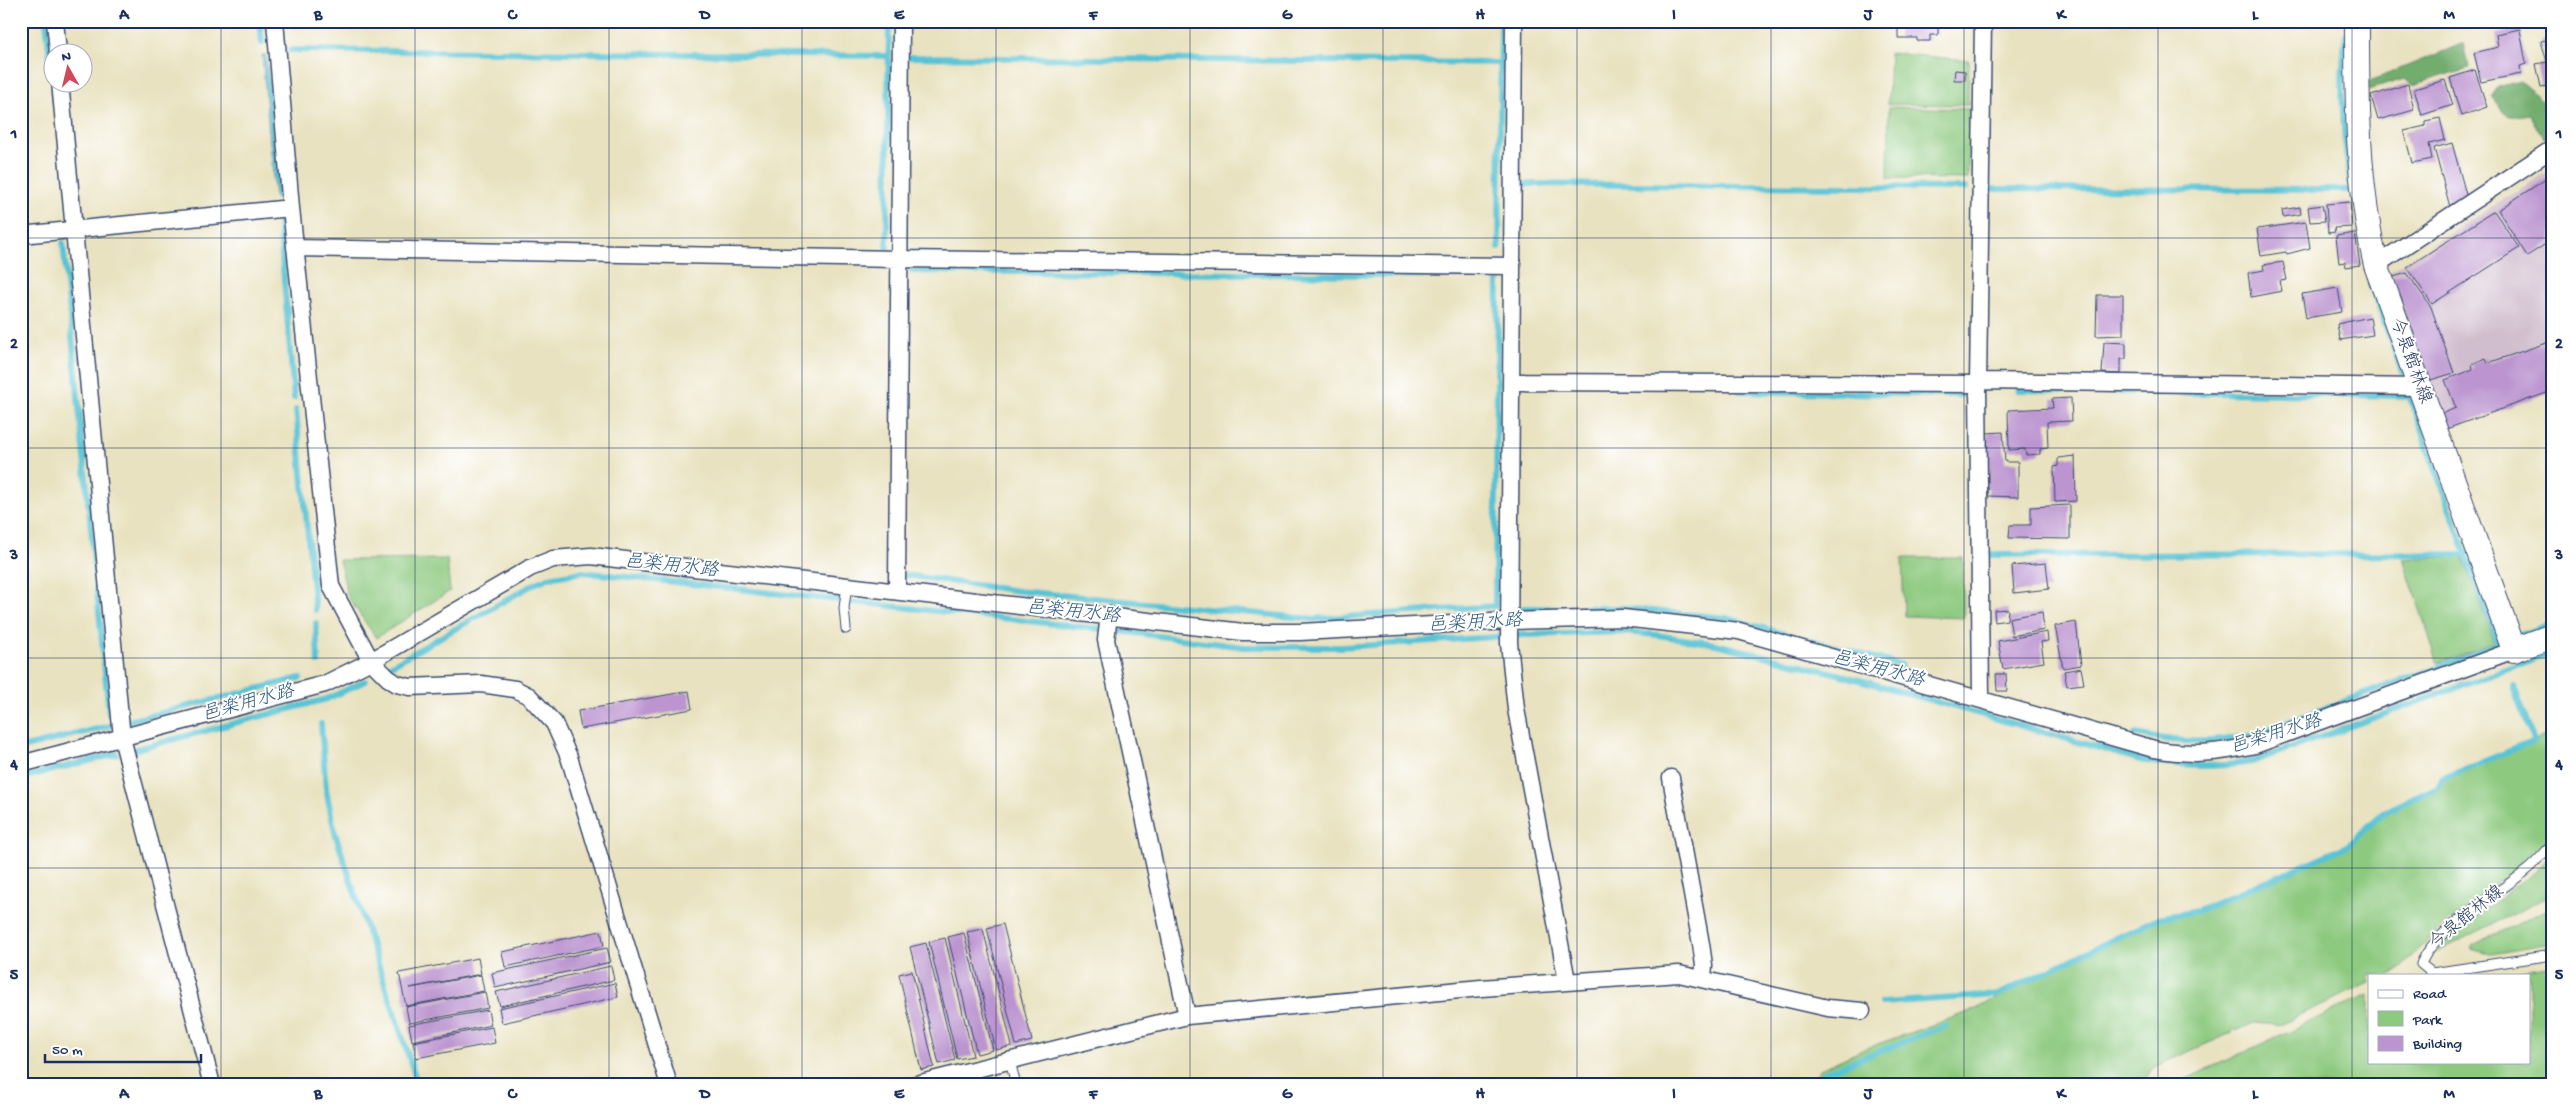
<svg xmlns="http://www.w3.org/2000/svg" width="2573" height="1106" font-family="'Gochi Hand','Klee One',sans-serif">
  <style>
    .industrial { fill: #d0bdcd }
    .green { fill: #8dc97f; stroke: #547c6e }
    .forest { fill: #72ad6e; stroke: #466e66 }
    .water { fill: #59c3d4; stroke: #3a7999 }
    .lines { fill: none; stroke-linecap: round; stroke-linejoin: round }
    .stream { stroke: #59c3d4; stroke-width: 6 }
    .building { fill: #bc95d0 }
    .service-casing { stroke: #3a4a6d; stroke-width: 11 }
    .minor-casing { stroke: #3a4a6d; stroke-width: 19 }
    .secondary-casing { stroke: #3a4a6d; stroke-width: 26 }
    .service { stroke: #fff; stroke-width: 9 }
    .minor { stroke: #fff; stroke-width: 16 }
    .secondary { stroke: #fff; stroke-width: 24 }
    .grid { fill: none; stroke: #1b2f5e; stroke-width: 1; stroke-opacity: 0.55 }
    .labels { text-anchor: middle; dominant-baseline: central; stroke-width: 4; stroke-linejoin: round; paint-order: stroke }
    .street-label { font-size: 18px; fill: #1b2f5e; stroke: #fff }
    .water-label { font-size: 19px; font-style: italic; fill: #2e5b81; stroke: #fff }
    .neatline { fill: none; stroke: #1b2f5e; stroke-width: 2 }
    .grid-label { font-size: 16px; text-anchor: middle; font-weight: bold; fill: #1b2f5e }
  </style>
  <rect width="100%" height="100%" fill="#fff"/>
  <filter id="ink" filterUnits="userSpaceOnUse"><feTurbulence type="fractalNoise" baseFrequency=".02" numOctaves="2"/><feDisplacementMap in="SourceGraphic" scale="10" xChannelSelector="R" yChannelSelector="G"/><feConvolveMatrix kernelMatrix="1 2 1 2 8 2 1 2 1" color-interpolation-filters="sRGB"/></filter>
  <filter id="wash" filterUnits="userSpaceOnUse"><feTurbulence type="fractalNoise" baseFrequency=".0096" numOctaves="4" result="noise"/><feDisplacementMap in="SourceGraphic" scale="20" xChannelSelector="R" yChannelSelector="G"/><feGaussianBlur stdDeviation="1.12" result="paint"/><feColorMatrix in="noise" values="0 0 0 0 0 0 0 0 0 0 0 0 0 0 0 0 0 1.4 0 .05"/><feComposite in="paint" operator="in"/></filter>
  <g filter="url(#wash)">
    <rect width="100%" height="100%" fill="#e9e2c0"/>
    <path class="industrial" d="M2552,169V392L2440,432L2384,275Z"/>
    <path class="green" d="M1890,53L1969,60L1968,105L1888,104Z
      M1889,107L1969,109L1968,179L1888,178Z
      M2463,556L2495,643L2438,663L2403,559Z
      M1902,558H1963L1964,618L1904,616Z
      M447,559L450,591L376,638L348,597L339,560Z
      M2552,733V835L2512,872L2441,928L2400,969L2388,975H2369V983L2278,1025L2254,1023L2154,1067L2143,1085H1807L1820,1069L1869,1047L1969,1012L2158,918L2198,911L2346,846L2384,812L2437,787L2441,779Z
      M2552,855V895L2438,951V948C2475,915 2516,889 2552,855Z
      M2552,907V944L2490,954L2471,949L2473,945Z
      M2552,965V1083L2549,1085H2173L2369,994V1062H2529V975H2494Z"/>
    <path class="forest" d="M2464,43L2469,68L2413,85L2404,79L2369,90L2365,83Z
      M2520,81L2552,109V136L2543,138L2529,114C2504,119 2506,116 2492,96L2498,87Z"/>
    <path class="water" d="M262,55H266L281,198H275Z"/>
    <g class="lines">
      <path class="stream" d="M46,21L52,78
        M260,21L262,43
        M2346,34C2339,83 2343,136 2351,185
        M290,50L889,56
        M909,57L1502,63
        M1526,184L1966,188
        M1988,189L2352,190
        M279,221L294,398
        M63,243L109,714
        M887,247L889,21
        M1499,248L1501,21
        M2372,288L2402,372
        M2018,390L2409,396L2499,645L2255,734C2211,745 2179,743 2135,734
        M1740,391L1962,395
        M296,410L315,610
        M1986,555L2466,554
        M905,575L1019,591L1314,619L1495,606L1498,276L912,271
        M1523,608H1621L1726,618L1901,665
        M316,623L318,662
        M2520,635L2552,623
        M390,666L536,583L548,578L582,572L1119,631L1244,647H1341L1524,635L1624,632L1657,635L1716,644L1842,675L2145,761C2183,767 2214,768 2252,762L2552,653
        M321,724L326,789L335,833L418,1085
        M21,748L300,678
        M136,749L327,699L365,681
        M21,778L116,754
        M1881,1003L1998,995L2158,918L2198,911L2347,846L2384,812L2438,787L2441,779L2534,741L2514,687
        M1804,1085L1829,1071L1945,1026"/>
    </g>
    <g id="blocks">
      <path class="building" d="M1898,21H1938V35H1930V41H1917V38H1898Z
        M1943,21H1971V24L1943,25Z
        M2520,29L2526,64L2520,66L2521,74L2481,82L2474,53L2498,47L2496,34Z
        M2552,39V85L2541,87L2536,64L2547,62L2541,41Z
        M1955,70L1965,71V80H1954Z
        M2475,70L2487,107L2461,116L2450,78Z
        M2445,80L2453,105L2422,115L2414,89Z
        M2408,84L2414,110L2378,120L2371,96Z
        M2440,118L2445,140L2429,144L2432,159L2412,163L2404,131L2425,126V121Z
        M2452,143L2467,198L2450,207L2434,148Z
        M2552,175V240L2527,256L2498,210Z
        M2350,202L2352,227L2334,228L2335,232L2328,233L2326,204Z
        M2322,205L2325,221L2310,222L2308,207Z
        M2300,207L2301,214L2283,217L2282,210Z
        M2494,211L2519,248L2432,304L2407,267Z
        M2306,222L2310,248L2287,254L2286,252L2261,256L2257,229Z
        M2355,233L2360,265L2346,267L2345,262L2339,263L2336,236Z
        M2283,262L2287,280L2280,281L2282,291L2251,297L2248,273L2264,270L2263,265Z
        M2407,273L2431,307L2454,373L2427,381L2393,277Z
        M2338,288L2342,312L2306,318L2302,294Z
        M2097,295H2123V335L2096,336Z
        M2370,317L2373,335L2340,340L2337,324Z
        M2552,341V391L2446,429L2441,414L2456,408L2445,380L2473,369L2472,364L2486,358L2488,363Z
        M2104,342L2126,343V359H2121V374L2102,373Z
        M2071,398L2072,421L2047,422L2048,448L2040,449V454L2026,455L2025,449L2009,450L2008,410L2053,408L2052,399Z
        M2003,432L2005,462H2018V497L1988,496V488H1985L1987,433Z
        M2075,456L2076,501L2055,502L2054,467L2058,466V458Z
        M2070,505V539L2009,538L2010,525H2031V507Z
        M2046,563L2049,589L2014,593L2012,566Z
        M2008,609L2007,620L1995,622L1994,610Z
        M2042,612L2044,630L2012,636L2009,618Z
        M2076,622L2081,665L2063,668L2055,626Z
        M2047,632L2048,641L2041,642L2044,662L2003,669L1998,641Z
        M2081,668L2084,684L2067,686L2064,671Z
        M1996,674H2006L2007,691H1997Z
        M689,691L692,709L581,729L578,711Z
        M1003,924L1032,1041L1016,1045L987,928Z
        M983,929L1012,1046L996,1050L967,932Z
        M601,931L604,946L505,967L502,952Z
        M964,933L993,1050L977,1054L948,937Z
        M945,938L973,1056L957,1059L929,942Z
        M926,943L955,1060L939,1064L910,947Z
        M607,948L611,962L495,988L492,973Z
        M478,958L481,974L410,988L481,975L484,991L406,1006L399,973Z
        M611,966L614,980L500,1006L496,992Z
        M912,971L934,1067L921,1070L899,974Z
        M615,983L618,997L502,1023L499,1008Z
        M485,992L488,1008L409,1023L406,1007Z
        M488,1010L491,1025L412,1041L409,1025Z
        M492,1027L495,1043L416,1058L413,1042Z"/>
    </g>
  </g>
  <g filter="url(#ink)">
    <use href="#blocks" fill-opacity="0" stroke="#3a4a6d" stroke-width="1"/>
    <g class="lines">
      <g class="service-casing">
        <path id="service" d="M846,629L844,608L847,585
          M2552,845C2544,853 2536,863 2527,870C2497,895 2435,928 2421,964L2432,973L2552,955
          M1010,1061L1016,1085"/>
      </g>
      <g class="minor-casing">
        <path id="minor" d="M55,21L58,52
          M275,21L291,208L331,586L371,661L388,678L397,684L410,687L481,684L515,689L529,696L554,723L569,757L669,1085
          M1514,21L1509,643L1516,709L1567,981
          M60,82L122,738L212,1085
          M21,235L291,208
          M295,248L899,259L1512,266
          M2376,265L2552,149
          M1978,381L2419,387
          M1511,382L1978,384
          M897,590L901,21
          M1109,615L1106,640L1187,1016
          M1981,698L1978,384L1983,21
          M21,764L325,684L371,661L530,568L553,559L591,556L1243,632H1300L1509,621L1623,618L1739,631L2154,749C2191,756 2218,753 2255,745L2514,650
          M1671,778L1701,944L1704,965L1703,978
          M913,1085L1187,1016L1481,988L1679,974L1828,1008L1862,1011"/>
      </g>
      <g class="secondary-casing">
        <path id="secondary" d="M2357,21C2357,103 2357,185 2376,265L2514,650L2552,636"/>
      </g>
      <use href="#service" class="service"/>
      <use href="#minor" class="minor"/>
      <use href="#secondary" class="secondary"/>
    </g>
  </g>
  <path class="grid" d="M221,21V1085M415,21V1085M609,21V1085M802,21V1085M996,21V1085M1190,21V1085M1383,21V1085M1577,21V1085M1771,21V1085M1964,21V1085M2158,21V1085M2352,21V1085M21,238H2552M21,448H2552M21,658H2552M21,868H2552"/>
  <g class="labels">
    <g class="street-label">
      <text transform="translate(2410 361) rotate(70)">今泉館林線</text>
      <text transform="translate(2467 918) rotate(-39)">今泉館林線</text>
    </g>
    <g class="water-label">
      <text transform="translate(671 567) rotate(6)">邑楽用水路</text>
      <text transform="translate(1073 613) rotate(6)">邑楽用水路</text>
      <text transform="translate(1475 624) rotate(-3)">邑楽用水路</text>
      <text transform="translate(1878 670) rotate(15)">邑楽用水路</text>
      <text transform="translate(248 704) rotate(-15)">邑楽用水路</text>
      <text transform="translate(2276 735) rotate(-17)">邑楽用水路</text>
    </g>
  </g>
  <rect width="2573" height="1106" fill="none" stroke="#fff" stroke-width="55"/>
  <rect x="2368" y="974" width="162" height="90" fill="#ffffff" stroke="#a4acbf"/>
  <rect x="2378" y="990" width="25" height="8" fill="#ffffff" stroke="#a4acbf"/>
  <text x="2413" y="998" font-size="15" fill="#1b2f5e">Road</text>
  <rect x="2378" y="1011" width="25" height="15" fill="#8dc97f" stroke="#a4acbf"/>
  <text x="2413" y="1024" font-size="15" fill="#1b2f5e">Park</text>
  <rect x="2378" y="1036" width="25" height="15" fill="#bc95d0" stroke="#a4acbf"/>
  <text x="2413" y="1048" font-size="15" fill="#1b2f5e">Building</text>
  <g transform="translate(68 68) rotate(352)"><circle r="24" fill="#ffffff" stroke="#a4acbf"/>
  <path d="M0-4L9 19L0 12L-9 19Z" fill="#d1495b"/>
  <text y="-8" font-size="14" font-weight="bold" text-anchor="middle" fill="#1b2f5e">N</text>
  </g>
  <path d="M45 1054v8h156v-8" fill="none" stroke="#1b2f5e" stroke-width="2.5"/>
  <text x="52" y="1054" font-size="15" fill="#1b2f5e" stroke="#ffffff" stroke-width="4" paint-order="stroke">50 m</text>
  <rect x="28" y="28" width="2518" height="1050" class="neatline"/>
  <g class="grid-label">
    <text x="124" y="19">A</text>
    <text x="318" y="19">B</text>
    <text x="512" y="19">C</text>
    <text x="705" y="19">D</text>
    <text x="899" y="19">E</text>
    <text x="1093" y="19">F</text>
    <text x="1287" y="19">G</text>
    <text x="1480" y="19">H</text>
    <text x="1674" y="19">I</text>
    <text x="1868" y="19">J</text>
    <text x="2061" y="19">K</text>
    <text x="2255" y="19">L</text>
    <text x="2449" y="19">M</text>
    <text x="14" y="138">1</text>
    <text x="2559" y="138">1</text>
    <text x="14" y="348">2</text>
    <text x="2559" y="348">2</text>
    <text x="14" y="559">3</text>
    <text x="2559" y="559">3</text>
    <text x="14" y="769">4</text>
    <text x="2559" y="769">4</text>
    <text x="14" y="979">5</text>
    <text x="2559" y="979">5</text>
    <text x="124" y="1098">A</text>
    <text x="318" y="1098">B</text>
    <text x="512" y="1098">C</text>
    <text x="705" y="1098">D</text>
    <text x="899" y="1098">E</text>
    <text x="1093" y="1098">F</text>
    <text x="1287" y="1098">G</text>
    <text x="1480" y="1098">H</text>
    <text x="1674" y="1098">I</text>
    <text x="1868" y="1098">J</text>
    <text x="2061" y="1098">K</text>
    <text x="2255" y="1098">L</text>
    <text x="2449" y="1098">M</text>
  </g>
</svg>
